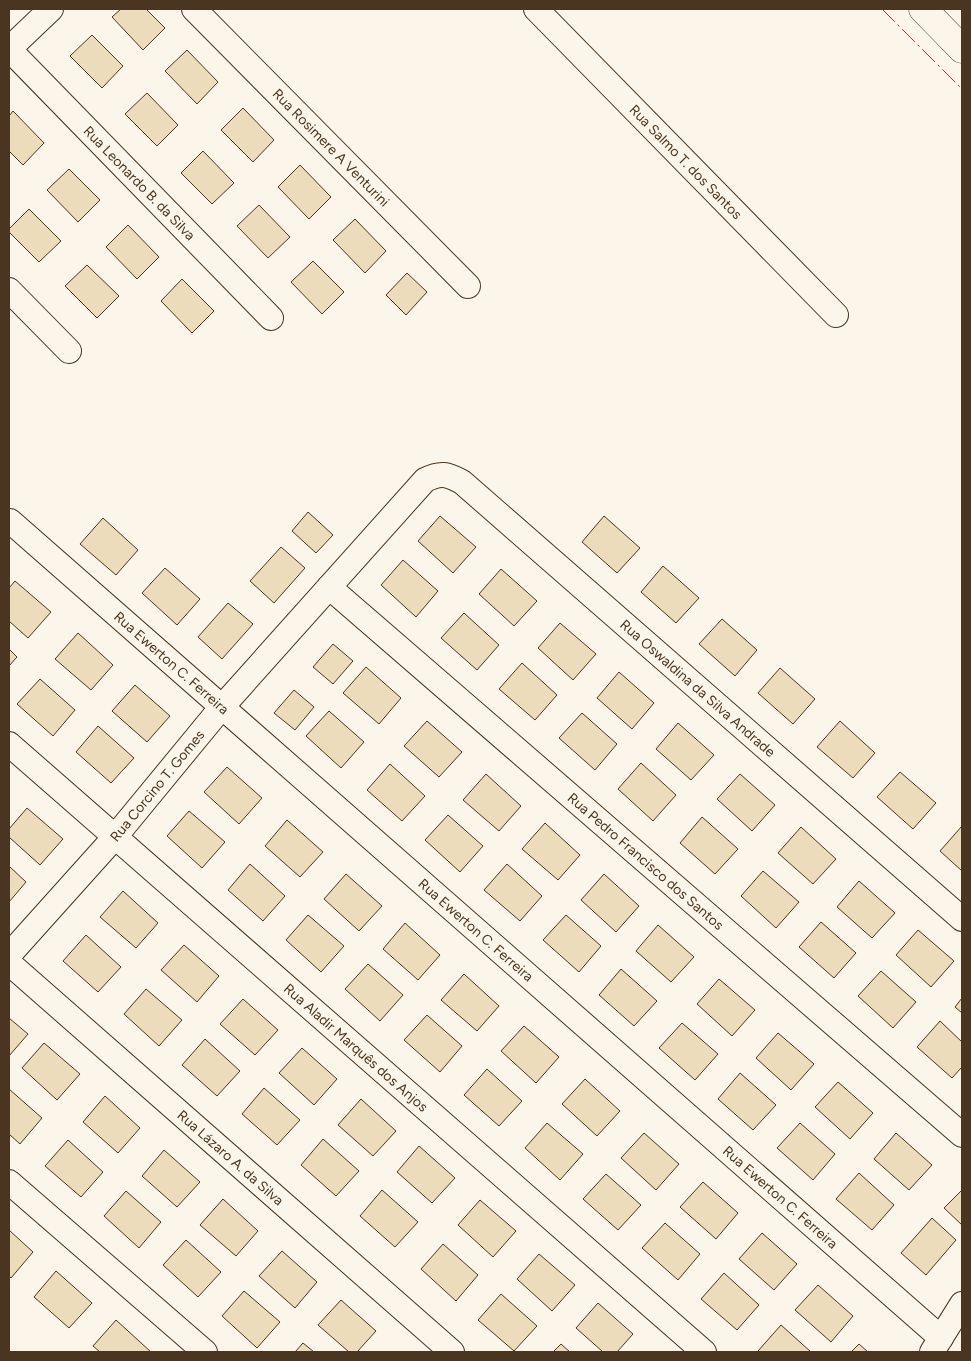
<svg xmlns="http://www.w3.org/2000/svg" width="971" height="1361" font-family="Figtree,sans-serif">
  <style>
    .building { fill: #ecdcbc; stroke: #4a3520 }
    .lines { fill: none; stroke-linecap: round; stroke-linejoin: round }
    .minor-casing { stroke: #4a3520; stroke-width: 26 }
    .tertiary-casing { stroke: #4a3520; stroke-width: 29 }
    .minor { stroke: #fbf6e9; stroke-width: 24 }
    .tertiary { stroke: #fbf6e9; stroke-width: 28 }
    .power { stroke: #c62828; stroke-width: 1; stroke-dasharray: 18 4 2.5 4; stroke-linecap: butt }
    .labels { text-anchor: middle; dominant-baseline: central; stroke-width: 4; stroke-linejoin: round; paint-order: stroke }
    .street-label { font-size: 14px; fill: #4a3520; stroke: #fbf6e9 }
  </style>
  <rect width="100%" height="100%" fill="#fbf6e9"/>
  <path class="building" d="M121,9H146L165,28L143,50L112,17Z
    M92,35L123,66L102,88L70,56Z
    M187,50L218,82L197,104L165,71Z
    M147,93L178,125L157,146L125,114Z
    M243,108L274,140L253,162L221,130Z
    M13,111L44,143L23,165L9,151V116Z
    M203,151L234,183L212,204L181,173Z
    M300,165L331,197L309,219L278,187Z
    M69,169L100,200L78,222L47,190Z
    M259,205L290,237L268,258L237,226Z
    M29,209L61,241L39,262L9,232V229Z
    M355,219L386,251L365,273L333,240Z
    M128,225L159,257L137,279L106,247Z
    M313,261L344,292L322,314L291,282Z
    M87,265L119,296L97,318L65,286Z
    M407,273L427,292L406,315L386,295Z
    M182,279L214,311L192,333L161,301Z
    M308,512L333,535L316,553L292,531Z
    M440,516L476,547L453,573L418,541Z
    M604,516L640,548L617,573L582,542Z
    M103,518L138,550L116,575L80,544Z
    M281,547L305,568L274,603L250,581Z
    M403,560L438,591L416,617L381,585Z
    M663,566L699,598L676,623L641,592Z
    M165,568L200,599L177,625L142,593Z
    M501,569L537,601L514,626L479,594Z
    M15,581L51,612L28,638L9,621V588Z
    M228,603L253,624L222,659L198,637Z
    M464,613L499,645L477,670L441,638Z
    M722,619L757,650L735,676L699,644Z
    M560,623L596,654L573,680L538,648Z
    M78,633L113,665L91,690L55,659Z
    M333,644L353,661L333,684L313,667Z
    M9,649L17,657L9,666Z
    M522,663L557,695L535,720L499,689Z
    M366,667L401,698L379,724L343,693Z
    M780,668L815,699L793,724L758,693Z
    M619,672L654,703L632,729L597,698Z
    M40,679L75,710L53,736L17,704Z
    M135,685L170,716L147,742L112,711Z
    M294,690L314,707L295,730L274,713Z
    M329,711L364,742L341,768L306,736Z
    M582,713L617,744L595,770L559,738Z
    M427,721L462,752L439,777L404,746Z
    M840,721L875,753L853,778L817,747Z
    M678,723L714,755L691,780L656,749Z
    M98,726L134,758L111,783L76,752Z
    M641,763L676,795L653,821L618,789Z
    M390,764L425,796L402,821L367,790Z
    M227,767L262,798L239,824L204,792Z
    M900,772L936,803L913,829L877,797Z
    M486,774L521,806L499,831L463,800Z
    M740,774L775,805L752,831L717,799Z
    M27,808L63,839L40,865L9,837V829Z
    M189,811L225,842L202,868L167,836Z
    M448,815L483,846L460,872L425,840Z
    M702,817L738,849L715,874L680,843Z
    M287,820L323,852L300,877L265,846Z
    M545,823L580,855L558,880L522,849Z
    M962,826V871L940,851Z
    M801,827L836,859L813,884L778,853Z
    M250,864L285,896L263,921L228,890Z
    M507,864L542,896L520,921L484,890Z
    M9,866L26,882L9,902Z
    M763,871L799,902L776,928L741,896Z
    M346,874L382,906L359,931L324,899Z
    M604,874L639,906L616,932L581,900Z
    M859,881L895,913L872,938L837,907Z
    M123,891L158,923L136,948L100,917Z
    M308,915L344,946L321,972L286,940Z
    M566,915L601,946L579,972L543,940Z
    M821,922L856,953L834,978L799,947Z
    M405,923L440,955L418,980L383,949Z
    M658,925L694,957L671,982L636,951Z
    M918,930L954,961L931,987L896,955Z
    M86,935L121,967L98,992L63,961Z
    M184,945L219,976L197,1002L161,970Z
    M368,964L403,995L380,1021L345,989Z
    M621,969L657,1001L634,1026L599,995Z
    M881,971L916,1002L893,1028L858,996Z
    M464,974L499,1006L477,1031L441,1000Z
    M719,979L755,1010L732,1036L697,1004Z
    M146,989L182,1020L159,1046L124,1014Z
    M962,998V1013L955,1007Z
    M243,999L278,1030L255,1055L220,1024Z
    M427,1015L462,1046L440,1072L404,1040Z
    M9,1018L28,1034L9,1056Z
    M940,1021L962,1042V1067L952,1078L917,1047Z
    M682,1023L718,1054L695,1080L659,1048Z
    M524,1026L559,1057L536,1083L501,1051Z
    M778,1033L814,1064L791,1090L756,1058Z
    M205,1039L240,1071L217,1096L182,1065Z
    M44,1043L80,1074L57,1100L22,1068Z
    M302,1048L337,1079L314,1105L279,1073Z
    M487,1069L522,1101L499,1126L464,1095Z
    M740,1073L776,1105L753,1130L718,1099Z
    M585,1079L620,1111L597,1136L562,1104Z
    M838,1082L873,1113L850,1139L815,1107Z
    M264,1088L300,1120L277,1145L242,1114Z
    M9,1089L42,1118L20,1144L9,1134Z
    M105,1096L140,1128L118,1153L83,1122Z
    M361,1099L396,1131L373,1156L338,1125Z
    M547,1123L583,1154L560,1180L525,1148Z
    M800,1123L835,1154L813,1180L777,1148Z
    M644,1133L679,1164L656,1190L621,1158Z
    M896,1133L932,1165L909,1190L874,1159Z
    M323,1139L359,1171L336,1196L301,1165Z
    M68,1140L103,1172L81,1197L45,1166Z
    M419,1146L455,1178L432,1203L397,1172Z
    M164,1150L200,1182L177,1207L142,1176Z
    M859,1173L894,1205L872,1230L836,1199Z
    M606,1174L641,1205L618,1230L583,1199Z
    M703,1182L738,1213L716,1239L680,1207Z
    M382,1190L418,1222L395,1247L360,1216Z
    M962,1190V1225L944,1208Z
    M126,1191L161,1222L139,1248L104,1216Z
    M223,1199L258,1231L236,1256L200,1225Z
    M480,1200L516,1231L493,1257L458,1225Z
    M932,1218L956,1240L926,1275L901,1253Z
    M665,1223L700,1254L678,1280L642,1248Z
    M9,1230L33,1252L11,1278L9,1276Z
    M762,1233L797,1264L774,1290L739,1259Z
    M186,1240L221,1272L198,1297L163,1265Z
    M443,1244L478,1275L456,1301L421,1269Z
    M282,1251L317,1282L295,1308L259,1276Z
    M539,1254L575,1285L552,1311L517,1279Z
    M56,1271L92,1303L69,1328L34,1297Z
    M724,1273L759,1305L737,1330L701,1299Z
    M818,1285L853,1316L831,1342L795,1310Z
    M244,1291L280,1322L257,1348L222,1316Z
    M501,1294L537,1326L514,1351L478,1320Z
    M341,1300L376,1331L357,1352H349L318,1325Z
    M598,1303L633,1334L617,1352H603L576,1328Z
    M116,1320L151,1352H100L93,1346Z
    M781,1325L811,1352H760L758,1351Z
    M303,1343L314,1352H295Z
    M561,1344L570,1352H553Z
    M859,1344L868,1352H851Z"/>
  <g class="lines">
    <g class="minor-casing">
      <g id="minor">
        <path id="s1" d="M51,9L9,49L271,318"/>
        <path id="s2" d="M194,9L468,286"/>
        <path id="s3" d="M536,9L836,315"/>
        <path d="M9,290L69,351"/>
        <path id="s4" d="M10,521L941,1338"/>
        <path id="s5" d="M329,587L962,1135"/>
        <path id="s6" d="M9,744L704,1352"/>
        <path id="s7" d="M9,955L114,838L221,708L425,480C441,472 447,474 462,482L962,919"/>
        <path id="s8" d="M9,963L452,1352"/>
        <path d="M9,1182L205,1352"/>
        <path d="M932,1352L962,1304"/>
      </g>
    </g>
    <g class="tertiary-casing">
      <path id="tertiary" d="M923,9L962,49"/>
    </g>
    <use href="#minor" class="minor"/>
    <use href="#tertiary" class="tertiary"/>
    <path class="power" d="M882,9L962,89"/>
  </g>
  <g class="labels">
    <g class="street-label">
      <text stroke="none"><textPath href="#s2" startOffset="195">Rua Rosimere A Venturini</textPath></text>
      <text stroke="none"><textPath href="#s3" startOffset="214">Rua Salmo T. dos Santos</textPath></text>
      <text stroke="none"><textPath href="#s1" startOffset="245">Rua Leonardo B. da Silva</textPath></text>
      <text stroke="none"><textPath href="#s4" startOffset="215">Rua Ewerton C. Ferreira</textPath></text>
      <text stroke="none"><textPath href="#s7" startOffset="984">Rua Oswaldina da Silva Andrade</textPath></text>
      <text stroke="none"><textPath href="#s7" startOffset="225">Rua Corcino T. Gomes</textPath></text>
      <text stroke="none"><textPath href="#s5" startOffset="419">Rua Pedro Francisco dos Santos</textPath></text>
      <text stroke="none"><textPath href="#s4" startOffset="620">Rua Ewerton C. Ferreira</textPath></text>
      <text stroke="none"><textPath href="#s6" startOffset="461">Rua Aladir Marquês dos Anjos</textPath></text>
      <text stroke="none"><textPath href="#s8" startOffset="295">Rua Lázaro A. da Silva</textPath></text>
      <text stroke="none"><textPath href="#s4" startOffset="1025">Rua Ewerton C. Ferreira</textPath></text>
    </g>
  </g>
  <rect width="971" height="1361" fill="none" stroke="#4a3520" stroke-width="20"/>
</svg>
